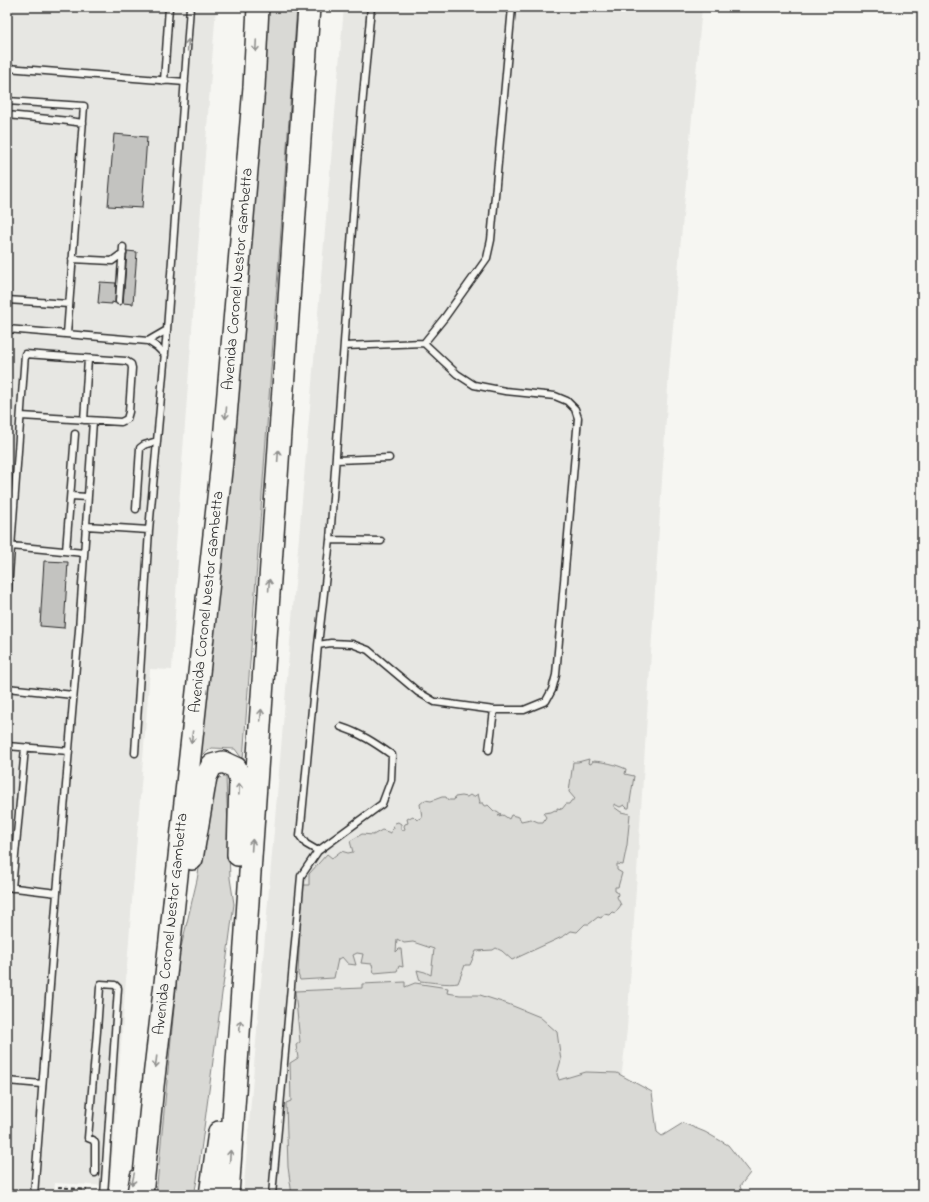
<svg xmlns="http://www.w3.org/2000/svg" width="929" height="1202" font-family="'Indie Flower',sans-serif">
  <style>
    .built { fill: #e7e7e3 }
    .green { fill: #d9d9d5; stroke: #828280 }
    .building { fill: #c3c3c0; stroke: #2b2b2b }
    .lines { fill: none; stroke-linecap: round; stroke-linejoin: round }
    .lane-casing { stroke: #2b2b2b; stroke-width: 9 }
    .highway-casing { stroke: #2b2b2b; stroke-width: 24 }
    .path { stroke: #2b2b2b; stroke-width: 2; stroke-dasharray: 4 3; stroke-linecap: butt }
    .lane { stroke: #f6f6f2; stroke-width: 6 }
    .highway { stroke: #f6f6f2; stroke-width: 21 }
    .oneway { stroke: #90908e }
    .labels { text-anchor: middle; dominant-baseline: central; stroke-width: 3; stroke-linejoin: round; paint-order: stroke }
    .street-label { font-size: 16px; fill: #2b2b2b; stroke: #f6f6f2 }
  </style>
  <rect width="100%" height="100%" fill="#f6f6f2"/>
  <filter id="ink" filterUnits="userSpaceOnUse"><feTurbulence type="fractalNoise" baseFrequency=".025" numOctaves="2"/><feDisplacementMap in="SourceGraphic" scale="8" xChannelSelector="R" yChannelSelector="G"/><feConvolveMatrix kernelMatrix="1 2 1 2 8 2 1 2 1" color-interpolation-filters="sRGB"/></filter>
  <g filter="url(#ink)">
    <path class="built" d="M7,7H216L175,559L178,560L172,670L150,669L110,1186L55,1183L54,1195H7Z
      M344,7H702L669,371L627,1029L620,1089L613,1195H243Z"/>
    <path class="green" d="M264,7H297L243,760L235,749L212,748L201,756L236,414Z
      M589,759L588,763L591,764L593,761C605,762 615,764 626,769L625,774L634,776L629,808H627L624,805L620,807L614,804V807L621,812L630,814L627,845L623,865L617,864V870L622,873L618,887H615V891L617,892L618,894L617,897L621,905L615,913L612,912L609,915L604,914L601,918L598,917L589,924H585L577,932L571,931L564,936L512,960L502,951L496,948L493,950L476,951L470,965H465L458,983C449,985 431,982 420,981L417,970L425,972L431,975L434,949L413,942L404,943L397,939L396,952L399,949H401L403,967L399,966L397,971L374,973L372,964L361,963L363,954L357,953L353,955L356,965L348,964L342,957L338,959L334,978L300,980L298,974L302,885H309V874L327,854L332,858L341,851L348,853L353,852L350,841L362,834L373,835L382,830L391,833V831L394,828L393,825L395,823L398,822L401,824V829L403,830L405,829L404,826L405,824L408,823L407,819L413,816L417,820L422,817L420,804L425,800L431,801L442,797H446L448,800H454L455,797L462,796L467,797L470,795L473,797L478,794L480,802L479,803H483V805L486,806L488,805L494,811H497L501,814L498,816L503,815L509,819L511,815L519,817L521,821L531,819L538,822H543L546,817L543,813L551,812L555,810L557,811V808L562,809L566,804H569L571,801L575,799L569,792L573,762H578Z
      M226,777L230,878L234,904L197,1180L194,1195H156L179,956L197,880L211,797L217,778Z
      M405,982V987L415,983L448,988L447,993L460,995H480L508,1004L540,1017L557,1032L561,1060L557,1074L559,1080L586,1072L617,1073L652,1092L657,1132L662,1136L683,1123L705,1132L728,1145L750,1173L740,1186L743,1195H292L288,1167L286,1103L291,1101L290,1063L298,1058L296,1045L300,1042L295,991L362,988V984Z"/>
    <path class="building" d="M114,134L147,137L142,208L108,206Z
      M127,251L137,252L133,304L123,303Z
      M100,282L116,283L115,303L112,302V304L98,303Z
      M44,561L68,562L64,628L40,626Z"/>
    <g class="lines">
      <g class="lane-casing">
        <path id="lane" d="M7,68L185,82
          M164,81L169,7
          M7,101L84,106L67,334
          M7,115L69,121L83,123
          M72,259L112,261L123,253
          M7,300L69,304
          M119,301L123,247
          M7,329L148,341L157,347L165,355
          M148,341L167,330
          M424,343L445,317L487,258L491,240L512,7
          M84,420L88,359
          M336,460L389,458
          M71,496L87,497
          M136,509L140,448L144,445L157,441
          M86,526L149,530
          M330,540L381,541
          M11,546L84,553
          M66,551L75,434
          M7,603L25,354L126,361L131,364L132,368L129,412L127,419L121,422L21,416
          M318,645L331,643L352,644L368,650L418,692L435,702L494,710H524L546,701L552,690L556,675L578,418L575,409L567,401L555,396L505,391L474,385L457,374L424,343L344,346
          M7,688L73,695
          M7,746L69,751
          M489,750L494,710
          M135,753L149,530L167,330L190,7
          M318,851L306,844L300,836L318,645L330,540L356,173L371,7
          M7,887L57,893
          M12,888L25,748
          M7,1081L42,1084
          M95,1173V1143L93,1140L88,1138L97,1031L100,987L101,984L115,985L118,988L104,1195
          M34,1195L57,893L79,630L93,421
          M130,1195L134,1174
          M272,1195L301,876L318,851L382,804L391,780L392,755C375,743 360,733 341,727"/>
      </g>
      <g class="highway-casing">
        <path id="highway" d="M192,859L206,777L212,765L223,762L236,768L240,780L238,855
          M142,1195L153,1086L170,940L223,452L254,87L258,7
          M210,1195L219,1132
          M228,1195L309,7"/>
      </g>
      <path class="path" d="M59,1195V1187L87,1190"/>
      <use href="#lane" class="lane"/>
      <use href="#highway" class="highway"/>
    </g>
    <defs><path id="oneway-shaft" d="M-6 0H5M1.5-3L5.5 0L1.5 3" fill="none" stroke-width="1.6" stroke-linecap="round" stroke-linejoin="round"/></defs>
    <g class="oneway">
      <use href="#oneway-shaft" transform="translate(188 45) rotate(-86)"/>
      <use href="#oneway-shaft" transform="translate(256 46) rotate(93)"/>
      <use href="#oneway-shaft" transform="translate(226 413) rotate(95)"/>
      <use href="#oneway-shaft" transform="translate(278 456) rotate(-86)"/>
      <use href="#oneway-shaft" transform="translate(269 585) rotate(-86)"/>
      <use href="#oneway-shaft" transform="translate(261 715) rotate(-86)"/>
      <use href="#oneway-shaft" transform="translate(192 737) rotate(96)"/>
      <use href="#oneway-shaft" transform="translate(239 789) rotate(-89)"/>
      <use href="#oneway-shaft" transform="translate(252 845) rotate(-86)"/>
      <use href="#oneway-shaft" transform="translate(240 1026) rotate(-86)"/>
      <use href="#oneway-shaft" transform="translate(156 1062) rotate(97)"/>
      <use href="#oneway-shaft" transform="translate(230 1156) rotate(-86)"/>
      <use href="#oneway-shaft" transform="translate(133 1179) rotate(102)"/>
    </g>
  </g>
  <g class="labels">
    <g class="street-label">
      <text transform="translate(238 279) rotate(-85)">Avenida Coronel Nestor Gambetta</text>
      <text transform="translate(207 602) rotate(-84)">Avenida Coronel Nestor Gambetta</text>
      <text transform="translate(171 924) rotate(-84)">Avenida Coronel Nestor Gambetta</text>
    </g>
  </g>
  <rect width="929" height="1202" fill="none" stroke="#f6f6f2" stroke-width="24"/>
  <rect x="12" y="12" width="905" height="1178" fill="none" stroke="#2b2b2b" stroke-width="1.5" filter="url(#ink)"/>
</svg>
